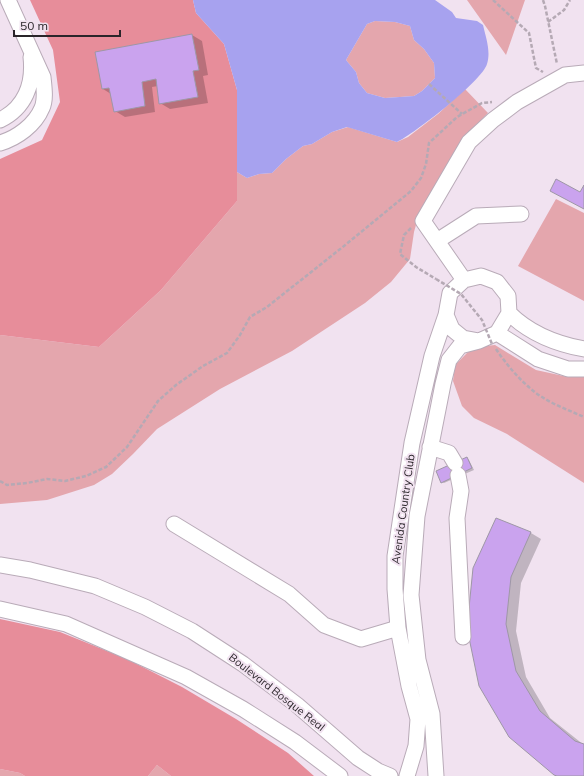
<svg xmlns="http://www.w3.org/2000/svg" width="584" height="776" font-family="Mulish,sans-serif">
  <style>
    .green { fill: #e4a6ad }
    .forest { fill: #e78d9a }
    .water { fill: #a7a2ef; fill-rule: evenodd }
    .shadow { fill: #0003 }
    .building { fill: #caa3ee; stroke: #9e97a6 }
    .lines { fill: none; stroke-linecap: round; stroke-linejoin: round }
    .minor-casing { stroke: #b9abb8; stroke-width: 17 }
    .path { stroke: #b5a9b4; stroke-width: 2.5; stroke-dasharray: 4 2; stroke-linecap: butt }
    .minor { stroke: #fff; stroke-width: 15 }
    .path-bridge { stroke: #b5a9b4; stroke-width: 2.5; stroke-dasharray: 4 2; stroke-linecap: butt }
    .labels { text-anchor: middle; dominant-baseline: central; stroke-width: 4; stroke-linejoin: round; paint-order: stroke }
    .street-label { font-size: 11px; fill: #2a252a; stroke: #f1e2f0 }
  </style>
  <rect width="100%" height="100%" fill="#f1e2f0"/>
  <path class="green" d="M467,0H525L506,55Z
    M375,21L395,22L410,26L414,40L424,49L434,63L435,78L422,91L414,96L385,98L367,93L359,83L356,72L346,60L367,24Z
    M465,89L488,113L463,138L419,214L414,232L410,259L391,282L365,303L292,351L220,389L157,429L133,454L112,474L94,485L47,500L0,504V335L99,347L161,290L237,201V172L247,178L259,174L272,173L286,159L303,146L312,144L332,132L348,127L397,142L408,137L438,114Z
    M556,199L584,213V301L518,266Z
    M495,345L536,370L568,377L584,376V483L507,434L474,418L462,406L453,381L455,365L467,353L476,347Z
    M157,765L171,776H148Z
    M0,769L20,773L25,776H0Z"/>
  <path class="forest" d="M30,0H193L196,13L224,44L237,90V201L161,290L99,347L0,335V159L42,140L60,102L53,50Z
    M0,619L60,632L127,659L182,687L236,719L288,753L314,776H171L157,765L148,776H25L20,773L0,769Z"/>
  <path class="water" d="M193,0H435L452,12L456,18L477,21L483,25C486,38 491,51 487,64C482,81 414,134 397,142L347,127L332,132L312,144L303,146L286,159L272,173L259,174L247,178L237,172V90L224,44L196,13ZM375,21L395,22L410,26L414,40L424,49L434,63L435,78L422,91L414,96L385,98L367,93L359,83L356,72L346,60L367,24Z"/>
  <path class="shadow" d="M192,35L202,41L208,75L203,76L208,103L170,109L160,103L158,86L152,87L155,112L125,117L115,111L111,94L103,89Z
    M467,458L469,460L474,470L444,483L442,482Z
    M496,519L531,533L541,539L521,583L516,631L526,677L550,718L584,745V776H558L510,736Z"/>
  <path class="building" d="M192,34L199,70L193,71L198,97L159,104L156,79L142,82L145,106L114,112L109,88L102,89L95,52Z
    M556,179L580,192L584,185V209L550,191Z
    M467,457L472,468L441,483L436,471Z
    M496,518L531,532L511,577L506,624L516,671L540,711L575,741L584,744V776H557L554,775L509,737L479,686L467,628L473,568Z"/>
  <g class="lines">
    <g class="minor-casing">
      <path id="minor" d="M0,120C25,108 34,84 31,57
        M0,143C17,138 35,125 42,108C46,99 44,87 43,77L8,0
        M437,241L476,216L521,214
        M481,276L497,282L508,296L509,313L497,333L479,341L463,338L452,329L446,315L450,293L464,280Z
        M464,280L423,221L469,142L493,120L517,102L565,75L584,73
        M509,313C529,333 557,344 584,349
        M497,333L538,359L568,369H584
        M430,447L449,453L455,463
        M458,475L461,491L457,518L463,637
        M174,524L289,594L324,625L361,639L398,628
        M0,565L30,570L95,586L145,607L192,631L243,664L297,705L358,758L378,771L390,776
        M0,609L66,624L186,677L243,709L295,742L340,776
        M407,776L416,746L418,719L409,686L398,628L395,589V556L412,443L432,356L446,315
        M436,776L432,714L418,660L411,595L417,516L443,384L449,360L460,346L479,341"/>
    </g>
    <path class="path" d="M493,0L529,33L536,68L543,72
      M543,0L545,6L557,64
      M548,22L564,10L570,0
      M429,84L462,114
      M411,228L404,235L400,254L416,267L436,279
      M496,349C506,364 518,378 531,389C546,402 566,409 584,417
      M0,481L7,485L27,483L47,479L65,481L86,476L106,467L127,447L158,401L176,385L203,366L227,353L240,335L250,317L267,307L344,246L411,191L421,178L426,164L429,143L457,117L482,103L492,102"/>
    <use href="#minor" class="minor"/>
    <path class="path-bridge" d="M436,279L461,294L482,320L492,344"/>
  </g>
  <g class="labels">
    <g class="street-label">
      <text transform="translate(403 509) rotate(-82)">Avenida Country Club</text>
      <text transform="translate(277 692) rotate(38)">Boulevard Bosque Real</text>
    </g>
  </g>
  <path d="M14 30v6h106v-6" fill="none" stroke="#2a252a" stroke-width="2"/>
  <text x="20" y="30" font-size="12" fill="#2a252a" stroke="#f1e2f0" stroke-width="3" paint-order="stroke">50 m</text>
</svg>
